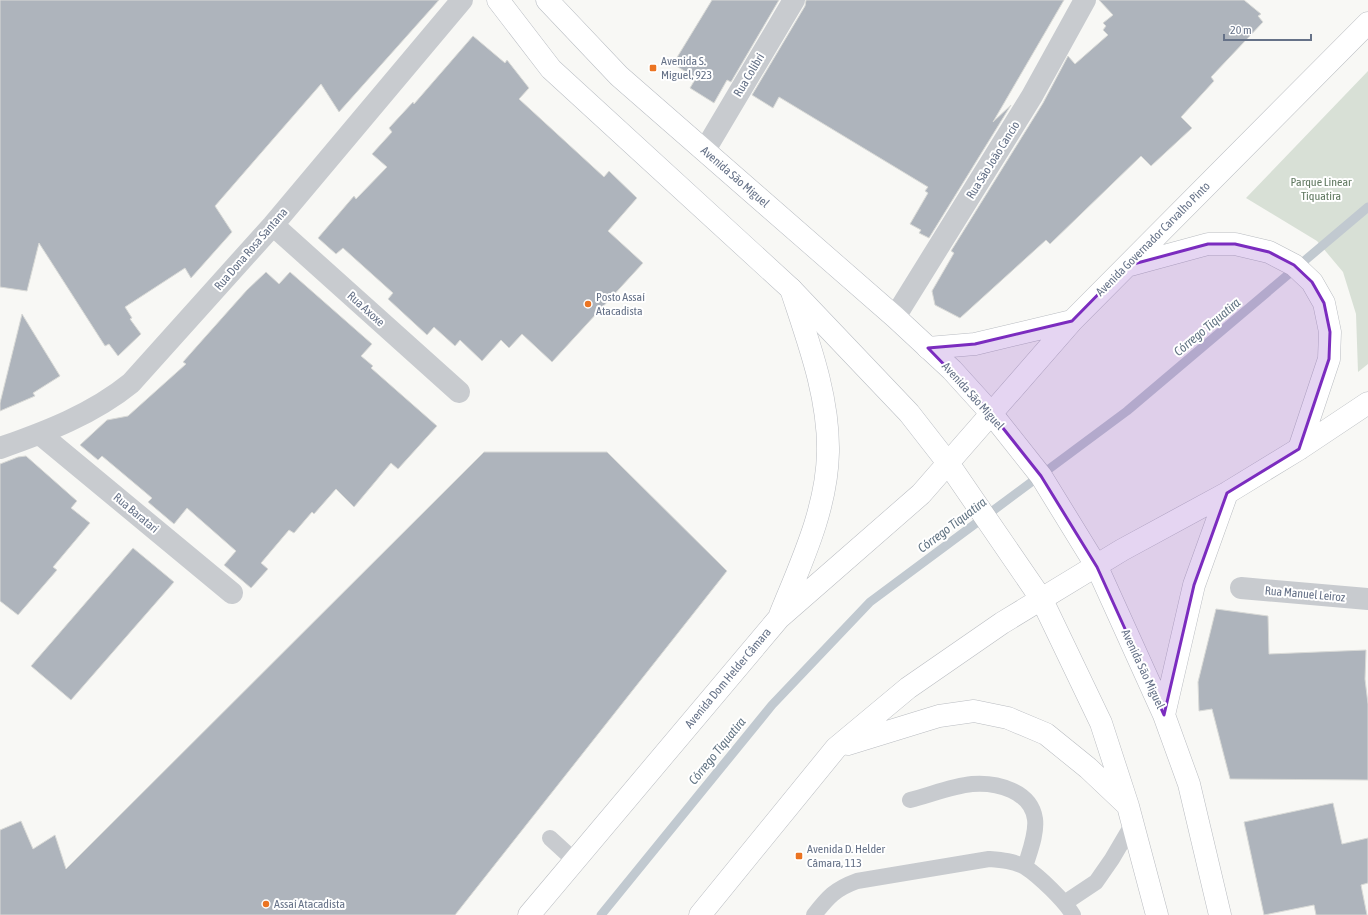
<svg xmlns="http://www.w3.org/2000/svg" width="1368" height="915" font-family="'Asap Condensed',sans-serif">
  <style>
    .green { fill: #d8e0d6 }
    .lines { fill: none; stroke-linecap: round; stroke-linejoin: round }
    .stream { stroke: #c1c9d0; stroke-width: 9 }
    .building { fill: #aeb4bc; stroke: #d9dad7 }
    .secondary-casing { stroke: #babec4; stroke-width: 23 }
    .primary-casing { stroke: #b9bcc1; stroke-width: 23 }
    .lane { stroke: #c8cbcf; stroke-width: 16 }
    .street { stroke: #c8cbcf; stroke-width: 22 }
    .secondary { stroke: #fff; stroke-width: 22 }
    .primary { stroke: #fff; stroke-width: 22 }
    .marked { fill: #7b2cbf; fill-opacity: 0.2; stroke: #7b2cbf; stroke-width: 3; stroke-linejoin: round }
    .poi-dot { fill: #eb7422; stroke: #fff; stroke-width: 1.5 }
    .labels { text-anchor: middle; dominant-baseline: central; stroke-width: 4; stroke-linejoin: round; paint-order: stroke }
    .poi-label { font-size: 12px; fill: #667288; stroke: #fff; text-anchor: start }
    .street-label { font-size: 12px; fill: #667288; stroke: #fff }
    .park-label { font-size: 12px; fill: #617961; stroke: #fff }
    .water-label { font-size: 13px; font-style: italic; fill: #627483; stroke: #fff }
  </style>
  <rect width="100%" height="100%" fill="#f8f8f5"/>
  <path class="green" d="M1368,71V364L1358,372L1356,314L1343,272L1317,241L1246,198Z"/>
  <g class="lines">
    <path class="stream" d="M601,915L772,705L870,602L1127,411L1368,207"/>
  </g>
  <path class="building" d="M0,0H439L339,112L321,84L215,206L232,232L191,278L185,268L125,307L132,318L130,319L141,334L118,356L109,344L105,346L39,243L27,291L0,287Z
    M712,0H779L731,82L727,80L714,103L690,88L696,78L673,64Z
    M806,0H1064L993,122L1011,105L929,238L919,233L921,230L910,224L928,193L925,191L928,187L779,97L773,108L752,95L805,6Z
    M1099,0H1244L1261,14L1258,16L1263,22L1211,77L1214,81L1181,117L1192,128L1151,166L1141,156L1050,244L1046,240L960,318L935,305L932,291L954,253L951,251L1043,103L1068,56L1075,64L1108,35L1103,30L1106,26L1103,23L1113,15Z
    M473,36L505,63L507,60L529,88L519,99L604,177L609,171L637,198L608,231L643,263L552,362L522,334L509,348L501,340L482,361L460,340L455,346L434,327L427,335L388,299L393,293L343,248L336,254L318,238L354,196L356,199L387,167L372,154L392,132L389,128L413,102L414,104Z
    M266,272L279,284L290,272L372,344L361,356L373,366L371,368L437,426L398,469L391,463L354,507L336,489L314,514L312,512L294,533L289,530L261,563L268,569L251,588L224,565L236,551L187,508L174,524L148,502L152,498L102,456L98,460L80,445L107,420L128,416L186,364L183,362L198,345L247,290Z
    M22,314L60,376L33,393L35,396L0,411V403Z
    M484,452H607L727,571L455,915H0V830L21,821L33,849L55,835L66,869Z
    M26,456L77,501L71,508L90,523L53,567L57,570L18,615L0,601V464L18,457Z
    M133,548L174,582L71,700L31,666Z
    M1216,609L1268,616L1269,654L1366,650L1365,679L1368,704V780L1230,779L1212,709L1199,711L1198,682Z
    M1333,803L1342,844L1368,838V883L1361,885L1367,915H1316L1314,905L1264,915L1244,822Z"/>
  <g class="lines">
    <g class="secondary-casing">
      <path id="secondary" d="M498,0L551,69L791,289L909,413L948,463
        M547,0L619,76L895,317L952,370L991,413"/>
    </g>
    <g class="primary-casing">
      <path id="primary" d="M1127,266L1208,244H1235L1269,252L1294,265L1312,282L1324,303L1330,332L1329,359L1299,449
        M928,348L975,344L1072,321
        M991,413L1041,476L1097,567L1164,715L1189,784L1220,915
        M948,463L1042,600L1101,723L1128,806L1157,915
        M780,615C801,563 827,509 828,452C829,396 808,341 791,289
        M1164,715L1194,585L1227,493
        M848,744L939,716L974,711L1008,718L1046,734L1088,768L1125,803
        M529,915L779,618L921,494L1072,321L1368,23
        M700,915L836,748L908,688L1002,623L1122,550L1227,493L1299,449L1368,403"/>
    </g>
    <path class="lane" d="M910,800C930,795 952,786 972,784C997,782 1031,791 1035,819C1037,834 1029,853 1025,867
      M550,838L574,860
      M1066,902L1096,882L1112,859L1132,825
      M814,915C828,897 835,889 857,881L989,859C1001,860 1014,861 1025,867C1039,876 1065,901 1073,915"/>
    <path class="street" d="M705,150L794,0
      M273,225L459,392
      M895,317L1032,96L1085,0
      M40,434L232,593
      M0,448C46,432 93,414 131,383L273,225L462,0
      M1241,588L1368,599"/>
    <use href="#secondary" class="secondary"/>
    <use href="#primary" class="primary"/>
  </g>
  <path class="marked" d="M1208,244H1235L1269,252L1294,265L1312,282L1324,303L1330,332L1329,359L1299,449L1227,493L1194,585L1164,715L1097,567L1041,476L991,413L928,348L975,344L1072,321L1126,266Z"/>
  <g class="poi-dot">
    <rect x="649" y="64" width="8" height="8" rx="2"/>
    <circle cx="588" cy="304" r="4"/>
    <rect x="795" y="852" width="8" height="8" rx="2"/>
    <circle cx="266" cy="904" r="4"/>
  </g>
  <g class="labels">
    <g class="poi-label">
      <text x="661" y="61">Avenida S.<tspan x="661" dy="14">Miguel, 923</tspan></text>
      <text x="596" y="297">Posto Assaí<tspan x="596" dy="14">Atacadista</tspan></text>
      <text x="807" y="849">Avenida D. Helder<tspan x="807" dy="14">Câmara, 113</tspan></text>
      <text x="274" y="904">Assaí Atacadista</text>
    </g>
    <g class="street-label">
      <text transform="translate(749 75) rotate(-59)">Rua Colibri</text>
      <text transform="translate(993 160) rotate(-58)">Rua São João Cancio</text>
      <text transform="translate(735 177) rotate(41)">Avenida São Miguel</text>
      <text transform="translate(1153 239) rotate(-45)">Avenida Governador Carvalho Pinto</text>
      <text transform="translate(251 249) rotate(-49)">Rua Dona Rosa Santana</text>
      <text transform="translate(366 309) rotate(42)">Rua Axoxe</text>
      <text transform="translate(973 396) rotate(48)">Avenida São Miguel</text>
      <text transform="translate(136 513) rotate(40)">Rua Baratari</text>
      <text transform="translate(1305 594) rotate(5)">Rua Manuel Leiroz</text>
      <text transform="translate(1143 669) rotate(65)">Avenida São Miguel</text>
      <text transform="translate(728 678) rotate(-50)">Avenida Dom Helder Câmara</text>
    </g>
    <g class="park-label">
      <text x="1321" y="182">Parque Linear<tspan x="1321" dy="14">Tiquatira</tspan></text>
    </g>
    <g class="water-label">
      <text transform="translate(1207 327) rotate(-40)">Córrego Tiquatira</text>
      <text transform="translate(952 525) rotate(-37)">Córrego Tiquatira</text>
      <text transform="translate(717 751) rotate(-51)">Córrego Tiquatira</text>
    </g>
  </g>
  <path d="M1224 34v6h87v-6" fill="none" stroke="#667288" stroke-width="2"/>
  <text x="1230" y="34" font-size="12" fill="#667288" stroke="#ffffff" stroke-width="3" paint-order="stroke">20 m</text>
</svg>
